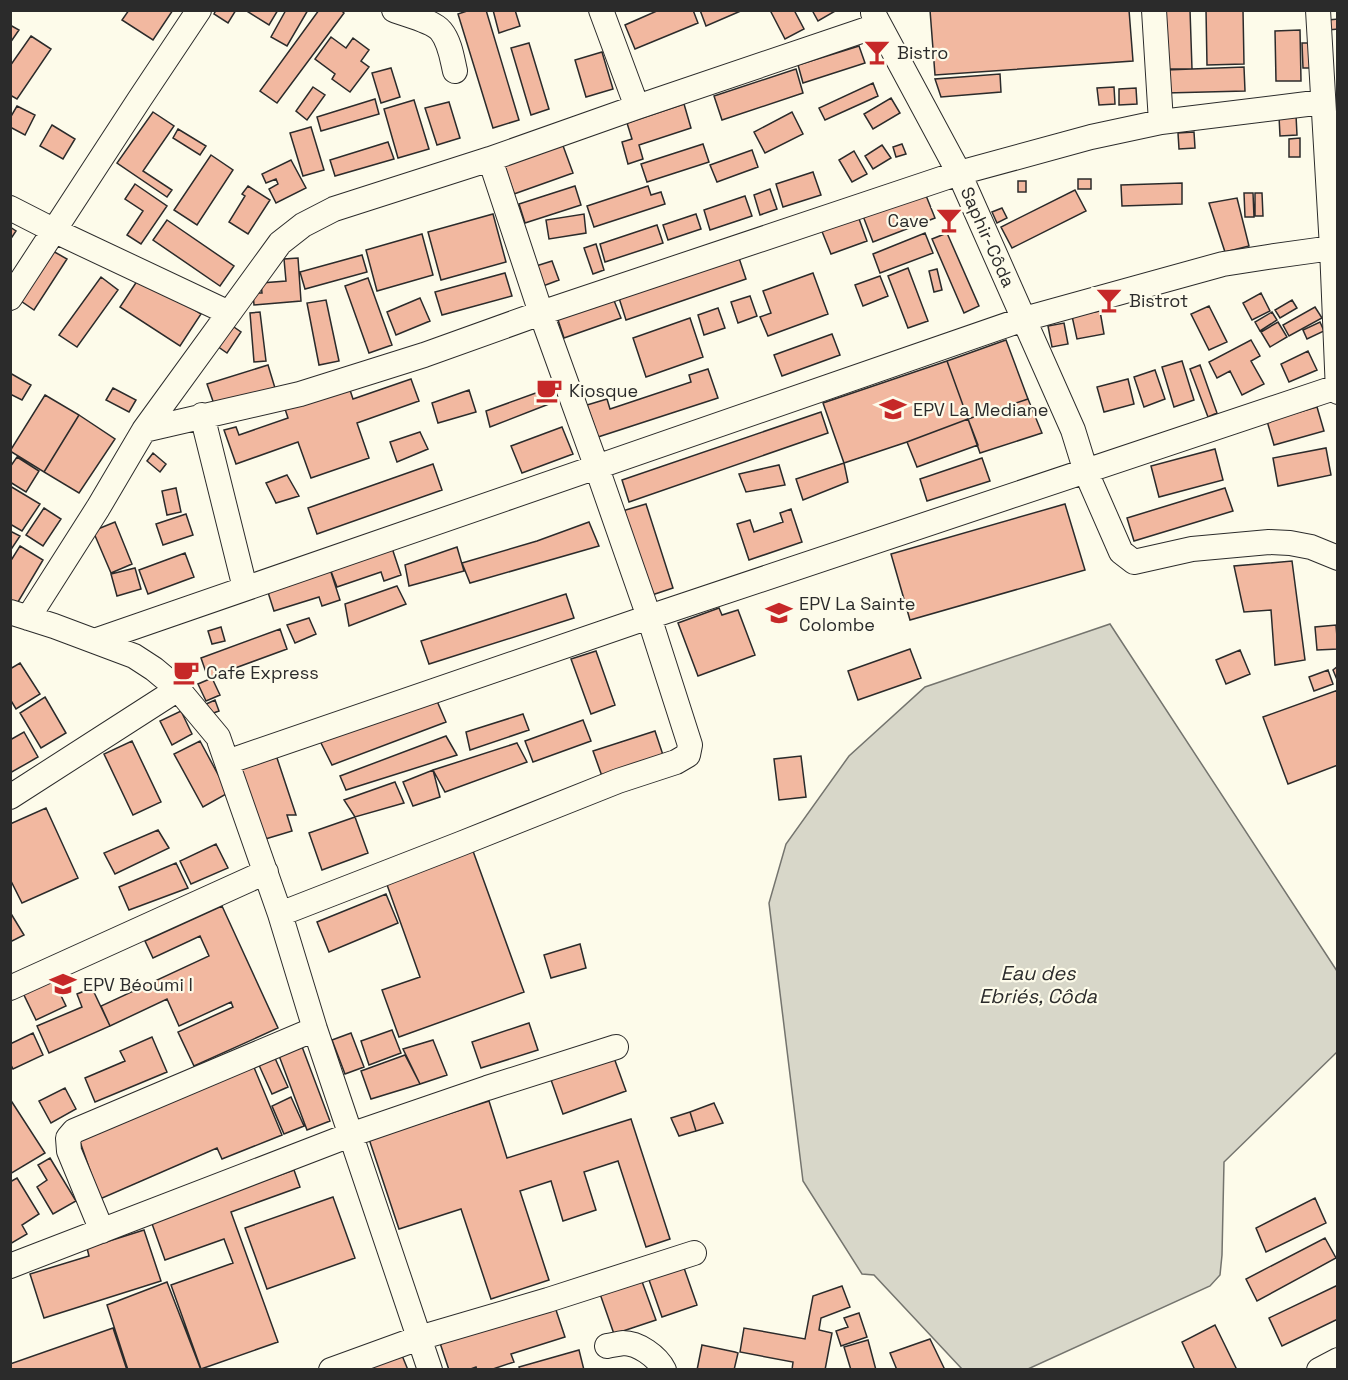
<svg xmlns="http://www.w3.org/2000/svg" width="1348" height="1380" font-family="'Space Grotesk',sans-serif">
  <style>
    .water { fill: #d8d7c9; stroke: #74746e; stroke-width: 1.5 }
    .building { fill: #f2b8a0; stroke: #2b2b2b; stroke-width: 1.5 }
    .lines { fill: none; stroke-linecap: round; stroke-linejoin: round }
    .minor-casing { stroke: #2b2b2b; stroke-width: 26 }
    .minor { stroke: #fdfbea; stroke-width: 24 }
    .labels { text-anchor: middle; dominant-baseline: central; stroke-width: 4.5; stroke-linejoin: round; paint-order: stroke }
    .poi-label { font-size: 18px; fill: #2b2b2b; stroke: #fdfbea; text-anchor: start }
    .street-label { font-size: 18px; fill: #2b2b2b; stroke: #fdfbea }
    .water-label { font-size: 20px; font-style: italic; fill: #2b2b2b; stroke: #fdfbea }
  </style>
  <rect width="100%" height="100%" fill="#fdfbea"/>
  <path class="water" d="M1110,624L1337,971V1052L1224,1162L1222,1255L1220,1275L1210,1286L1028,1369H962L874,1275L862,1274L803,1181L769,903L786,844L849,756L925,687Z"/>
  <path class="building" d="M129,10H173L153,40L122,20Z
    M216,10H236L228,23L214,14Z
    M245,10H278L269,25Z
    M286,10H308L287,46L271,37Z
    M319,10H341L344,13L277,103L260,91Z
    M470,10H486L519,120L493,128L458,14Z
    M493,10H515L520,26L499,33Z
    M659,10H693L698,23L635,49L625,25Z
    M700,10H743L706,26Z
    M770,10H794L804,29L785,39Z
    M812,10H837L818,21Z
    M930,10H1129L1133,61L935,75Z
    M1164,10H1190L1192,69H1166Z
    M1206,10H1243L1244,64L1207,65Z
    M1338,19V29L1328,30V20Z
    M10,25L19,30L10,43Z
    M1300,30L1301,81H1276L1275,31Z
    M31,36L51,49L17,99L10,95V66Z
    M331,37L346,48L353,38L369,50L361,61L369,67L350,92L332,79L335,74L315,59Z
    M529,43L549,109L531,115L511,48Z
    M1302,43H1309L1311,68H1303Z
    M859,46L865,63L803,83L798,65Z
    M602,52L613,89L586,97L575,60Z
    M1244,67L1245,91L1166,93V70Z
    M391,68L400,97L381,103L372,73Z
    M796,69L803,93L722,120L714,96Z
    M1000,74L1001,92L941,97L935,79Z
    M873,83L878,96L825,120L819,108Z
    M313,87L325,95L307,120L296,111Z
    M1114,87L1115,104L1099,105L1097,88Z
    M1136,88L1137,104L1119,105V89Z
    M891,98L900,113L873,129L864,114Z
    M375,99L379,114L321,131L317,117Z
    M414,100L429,149L398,158L384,109Z
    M449,102L460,138L437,145L425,108Z
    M684,104L691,128L639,145L643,159L628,164L622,142L632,139L627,123Z
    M17,106L35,115L25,135L10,127V118Z
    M153,112L174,126L143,171L172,190L167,197L117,163Z
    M792,112L803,134L765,153L754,132Z
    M1296,115L1297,135L1280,136L1279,116Z
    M52,125L75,139L63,159L40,146Z
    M311,127L324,170L303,176L290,133Z
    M178,129L206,146L200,155L173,138Z
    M1194,132L1195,148L1179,149L1178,133Z
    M1300,138V157H1289V139Z
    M388,142L394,159L335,176L330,160Z
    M562,143L573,173L514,194L504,164Z
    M703,144L709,162L647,182L641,164Z
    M902,144L906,154L896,157L893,147Z
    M882,145L891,158L873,169L865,156Z
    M752,150L758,167L717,182L710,165Z
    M854,151L867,174L852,182L839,160Z
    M211,155L233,170L197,225L174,210Z
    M291,160L306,188L276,203L269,189L278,184L276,179L266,183L262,174Z
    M813,172L821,195L783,207L776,184Z
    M1078,179H1091V189H1078Z
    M1018,181H1026V192H1018Z
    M1182,183V204L1122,206L1121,185Z
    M135,184L167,206L141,244L127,235L143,211L125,199Z
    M248,186L270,200L248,234L229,222L245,196L242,194Z
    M575,186L581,205L525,223L519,204Z
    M648,186L651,195L661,192L665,204L594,227L587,206Z
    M770,189L777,209L760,215L754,195Z
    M1075,190L1086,211L1012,248L1001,227Z
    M925,193L935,218L873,242L863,216Z
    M1244,193H1253L1254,217H1245Z
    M1255,193H1262L1263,216H1255Z
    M745,196L752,216L710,230L704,210Z
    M1237,198L1249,246L1225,252L1209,203Z
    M1002,208L1007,218L997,223L992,212Z
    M493,214L506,262L441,280L428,232Z
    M584,214L586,233L549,239L546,220Z
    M696,214L701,229L668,240L663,225Z
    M858,216L867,241L831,254L821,229Z
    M167,220L234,266L220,286L153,240Z
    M657,225L663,243L605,262L600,244Z
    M10,227L16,231L10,240Z
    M925,233L933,253L880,273L873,254Z
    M947,233L979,306L964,313L932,239Z
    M422,234L433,275L377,291L366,250Z
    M596,244L604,270L593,274L584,248Z
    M51,250L67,259L34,310L18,299Z
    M362,255L367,272L305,289L300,272Z
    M298,258L301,301L254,305L253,293H262L261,283L286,281L284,259Z
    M739,258L746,279L626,320L619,298Z
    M552,261L559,280L543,286L536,266Z
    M908,268L928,321L908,328L888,276Z
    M937,269L942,290L934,292L929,271Z
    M505,273L512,296L442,315L435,292Z
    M813,273L828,314L768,336L760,317L771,313L763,291Z
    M141,275L201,314L180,346L120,307Z
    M880,276L888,296L863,306L855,285Z
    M101,277L118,290L77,347L59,335Z
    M368,278L392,345L369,353L345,286Z
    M1261,293L1270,311L1252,320L1243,303Z
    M750,296L757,316L738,323L731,302Z
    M420,298L430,321L396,335L387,312Z
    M613,298L621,318L564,338L557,317Z
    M326,300L339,361L319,365L307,303Z
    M1292,300L1297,308L1280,318L1275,310Z
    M1209,306L1227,342L1209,350L1191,314Z
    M1315,307L1322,318L1289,336L1283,325Z
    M718,308L725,328L704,335L698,315Z
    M1100,311L1104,334L1077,339L1072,316Z
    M260,312L266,361L254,362L250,313Z
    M1272,312L1277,320L1260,331L1255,322Z
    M690,318L703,357L646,377L633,338Z
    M1278,322L1287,337L1270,347L1261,332Z
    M1320,322L1324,331L1307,339L1303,330Z
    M1064,323L1068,344L1052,347L1048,326Z
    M231,325L241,332L227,353L217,346Z
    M832,334L840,355L782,376L774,355Z
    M1006,340L1028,399L968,419L947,361Z
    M1251,340L1260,356L1251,361L1264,384L1242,395L1230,371L1217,378L1209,362Z
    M1308,351L1317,370L1289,382L1281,364Z
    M947,361L968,419L907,442L844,463L823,403Z
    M1182,361L1194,400L1174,407L1162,367Z
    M268,365L275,388L215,407L207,384Z
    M1200,365L1217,413L1208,417L1190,369Z
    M708,369L718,398L598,437L587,405L607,399L610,409L691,382L689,375Z
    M1155,370L1165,399L1144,407L1134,377Z
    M10,373L31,385L22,400L10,394Z
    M411,379L419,401L357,423L369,458L311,478L298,442L236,464L224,430L236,427L239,435L288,418L285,409L349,387L353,399Z
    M1128,379L1134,404L1104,412L1097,387Z
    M113,388L136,400L129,412L106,400Z
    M547,389L554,402L490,427L486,411Z
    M469,390L476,412L438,423L432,403Z
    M45,395L79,415L44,472L10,451Z
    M1028,399L1042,433L980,453L968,419Z
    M1317,407L1324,431L1274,445L1267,421Z
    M821,412L828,433L629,502L622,480Z
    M79,415L115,439L79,493L44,472Z
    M968,419L978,445L917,467L907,442Z
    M562,427L573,454L522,473L511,446Z
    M420,432L428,449L397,462L390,442Z
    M1326,448L1331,475L1278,486L1273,458Z
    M1215,449L1223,480L1159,497L1151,466Z
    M153,453L166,464L160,472L147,461Z
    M17,457L39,471L26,492L10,482V467Z
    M982,458L990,481L927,501L920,479Z
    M844,463L848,482L803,500L796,479Z
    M433,464L442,490L317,534L308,508Z
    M779,465L785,485L746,492L739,474Z
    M287,475L299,496L276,503L266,483Z
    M10,486L40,504L22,531L10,524Z
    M176,488L181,512L167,515L162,491Z
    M1225,488L1233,511L1134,541L1127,518Z
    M646,504L673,588L646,597L619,512Z
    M1065,504L1085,570L910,620L891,554Z
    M44,508L61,519L43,546L26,535Z
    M791,509L802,542L749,560L737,524L750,520L754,532L783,522L780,513Z
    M186,514L193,535L163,545L156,524Z
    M115,522L132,564L111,573L93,531Z
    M589,522L599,546L470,583L462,563L537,541Z
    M10,531L20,536L10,551Z
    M391,545L401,575L384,581L381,572L337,587L329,566Z
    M20,546L43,560L15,607L10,604V562Z
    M457,547L464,571L409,586L405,565Z
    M185,553L194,577L148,594L139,570Z
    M1292,561L1305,660L1275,665L1271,610L1244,612L1234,566Z
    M329,566L340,600L322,606L319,597L274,611L266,586Z
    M135,568L141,589L117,596L111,574Z
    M397,586L406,604L349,626L345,604Z
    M566,594L574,618L429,664L421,641Z
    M719,608L722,615L738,610L755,655L698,676L678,623Z
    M309,618L316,634L295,643L287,625Z
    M1336,625L1338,649L1317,650L1315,627Z
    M221,627L225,641L212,644L208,631Z
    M280,629L287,649L208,678L201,658Z
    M910,649L921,678L858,700L848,671Z
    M1240,650L1250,674L1226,684L1216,660Z
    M596,651L615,705L591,714L571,659Z
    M20,663L40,694L16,709L10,699V669Z
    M1338,666V682L1333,670Z
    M1328,670L1333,684L1314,691L1309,677Z
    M212,678L220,695L206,701L198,684Z
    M1338,690V765L1288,784L1263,717Z
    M45,697L66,733L41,748L20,713Z
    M215,700L219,711L208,715L204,705Z
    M437,701L446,722L332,765L320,741Z
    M181,711L192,734L172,745L160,721Z
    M523,714L529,730L470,750L466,732Z
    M583,720L591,741L533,762L525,741Z
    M655,731L664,758L603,779L593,751Z
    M24,732L38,757L10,773V740Z
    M446,736L457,755L346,790L340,776Z
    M132,741L161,802L133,815L104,754Z
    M200,741L228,793L203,807L174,754Z
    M517,743L527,762L445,792L433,770Z
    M276,755L296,815H287L292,831L262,840L238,768Z
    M801,756L806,797L779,800L774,759Z
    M433,770L440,797L413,806L403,782Z
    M395,782L404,803L355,817L344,800Z
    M46,808L78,878L22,903L10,879V824Z
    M355,817L368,853L322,870L309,833Z
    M158,830L169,848L115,874L104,853Z
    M216,844L228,868L191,884L180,861Z
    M473,851L524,992L399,1037L382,990L420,977L386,882Z
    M176,863L188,888L129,910L119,887Z
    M386,894L398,923L329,952L317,922Z
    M222,906L278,1028L194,1066L178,1032L233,1007L231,1002L179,1026L167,999L110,1026L101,1006L209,956L200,936L153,958L145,941Z
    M10,912L24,935L10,942Z
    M580,944L586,968L551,978L544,955Z
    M53,979L66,1006L36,1020L23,993Z
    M92,988L110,1026L49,1053L37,1026L82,1007L77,994Z
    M529,1023L538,1050L481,1068L472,1042Z
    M392,1030L401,1053L369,1065L361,1041Z
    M33,1033L43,1055L13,1069L10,1063V1044Z
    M351,1033L364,1067L345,1074L332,1040Z
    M152,1037L167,1072L95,1102L85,1078L125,1061L120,1051Z
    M433,1040L447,1075L420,1084L403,1049Z
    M301,1044L330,1121L307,1130L278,1053Z
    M405,1055L420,1084L371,1099L361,1071Z
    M613,1055L626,1091L563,1114L550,1077Z
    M274,1056L288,1087L272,1094L258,1063Z
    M253,1065L282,1135L222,1159L217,1148L100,1199L78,1136Z
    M65,1088L76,1109L51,1123L39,1101Z
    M291,1097L304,1126L284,1134L272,1106Z
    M10,1099L45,1153L10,1174Z
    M489,1101L507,1158L631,1119L670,1239L646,1247L618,1161L584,1172L596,1210L563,1221L551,1181L520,1191L549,1280L491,1299L461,1209L399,1229L369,1139Z
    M714,1103L723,1123L696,1131L690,1112Z
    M690,1112L696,1131L679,1136L671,1118Z
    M50,1158L76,1201L53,1214L37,1187L47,1180L38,1165Z
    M294,1170L300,1187L231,1212L278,1342L201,1369L171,1285L233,1263L224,1239L165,1260L151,1221Z
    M17,1178L39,1214L22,1225L27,1234L10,1244V1182Z
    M333,1197L355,1258L267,1289L245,1228Z
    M1315,1198L1326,1223L1266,1252L1256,1228Z
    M144,1230L161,1281L44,1318L30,1274L89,1256L87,1248Z
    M1325,1238L1336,1258L1257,1301L1246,1279Z
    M683,1265L697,1305L662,1317L648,1277Z
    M640,1276L656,1320L614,1334L599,1291Z
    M167,1282L201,1370H128L107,1305Z
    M1338,1285V1319L1282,1346L1269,1318Z
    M842,1286L850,1307L821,1318L819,1330L832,1333L825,1370H792L793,1362L740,1352L744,1328L805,1339L813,1296Z
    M555,1307L565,1337L511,1354L514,1362L490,1370H477L476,1367L468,1370H449L440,1343Z
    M859,1313L867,1337L841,1346L836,1331L848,1327L844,1318Z
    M1215,1325L1237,1370H1195L1182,1342Z
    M113,1328L127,1370H10V1364Z
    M930,1339L945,1370H897L890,1353Z
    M868,1340L876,1370H851L844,1347Z
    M702,1345L735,1352L738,1353L734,1370H697Z
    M579,1350L584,1370H520L519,1367Z
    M401,1353L408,1370H353Z"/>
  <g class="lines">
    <g class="minor-casing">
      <path id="minor" d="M394,10C406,15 433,21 441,31C450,42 452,58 455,71
        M601,10L637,107
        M1154,10L1161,122
        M1318,10L1332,248L1338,392
        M873,13L959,173L1073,430L1086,472L1121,552L1134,562L1192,549L1269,542L1290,543L1311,547L1338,558
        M10,208L53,230L229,313
        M10,298L139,100L199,10
        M202,415L245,588
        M144,430L300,394L424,355L541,313L959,173L1091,137L1161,122L1323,102
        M10,612L54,626L134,656L154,669L178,689L218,737L280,914L315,1029L430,1370
        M28,618L98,508L144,430L280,243L303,225L334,209L490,159L637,107L879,25
        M94,641L1024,319L1223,264L1268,257L1332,248
        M227,762L649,617L1337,387
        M10,797L178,689
        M280,914L460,844L618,781L676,762L688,755L690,745L649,617L597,468L541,313L490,159
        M10,988L266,872
        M102,1231L69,1151L68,1138L74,1131L315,1029
        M10,1266L350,1135L487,1088L616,1047
        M607,1346C612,1345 618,1344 623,1343C638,1343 657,1356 664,1370
        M331,1370L419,1338L548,1300L694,1253
        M1319,1370L1338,1360"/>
    </g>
    <use href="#minor" class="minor"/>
  </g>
  <defs>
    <g id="bar-bare" transform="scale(2.07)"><path d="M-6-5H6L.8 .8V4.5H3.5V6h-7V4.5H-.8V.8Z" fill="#c62828" stroke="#fdfbea" stroke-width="2.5" paint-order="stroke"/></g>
    <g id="cafe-bare" transform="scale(2.07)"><path d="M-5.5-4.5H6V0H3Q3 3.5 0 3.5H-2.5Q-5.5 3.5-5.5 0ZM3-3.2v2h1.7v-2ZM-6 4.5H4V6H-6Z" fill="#c62828" stroke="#fdfbea" stroke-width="2.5" paint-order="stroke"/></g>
    <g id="school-bare" transform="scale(2.07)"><path d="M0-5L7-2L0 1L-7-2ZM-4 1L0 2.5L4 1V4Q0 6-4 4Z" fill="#c62828" stroke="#fdfbea" stroke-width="2.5" paint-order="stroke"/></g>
  </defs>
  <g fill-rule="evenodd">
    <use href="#bar-bare" x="877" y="52"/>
    <use href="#bar-bare" x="949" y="220"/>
    <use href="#bar-bare" x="1109" y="300"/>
    <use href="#cafe-bare" x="549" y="390"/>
    <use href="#school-bare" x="893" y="409"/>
    <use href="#school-bare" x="779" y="613"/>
    <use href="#cafe-bare" x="186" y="672"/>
    <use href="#school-bare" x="63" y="984"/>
  </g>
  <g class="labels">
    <g class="poi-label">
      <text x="897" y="52">Bistro</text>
      <text x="929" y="220" text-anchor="end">Cave</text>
      <text x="1129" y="300">Bistrot</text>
      <text x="569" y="390">Kiosque</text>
      <text x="913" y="409">EPV La Mediane</text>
      <text x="799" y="603">EPV La Sainte<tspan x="799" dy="21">Colombe</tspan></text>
      <text x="206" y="672">Cafe Express</text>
      <text x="83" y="984">EPV Béoumi I</text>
    </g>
    <g class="street-label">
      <text transform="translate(988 237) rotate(66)">Saphir-Côda</text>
    </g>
    <g class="water-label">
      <text x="1038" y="973">Eau des<tspan x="1038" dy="23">Ebriés, Côda</tspan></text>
    </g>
  </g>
  <rect width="1348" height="1380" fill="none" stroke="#2b2b2b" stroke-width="24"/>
</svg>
